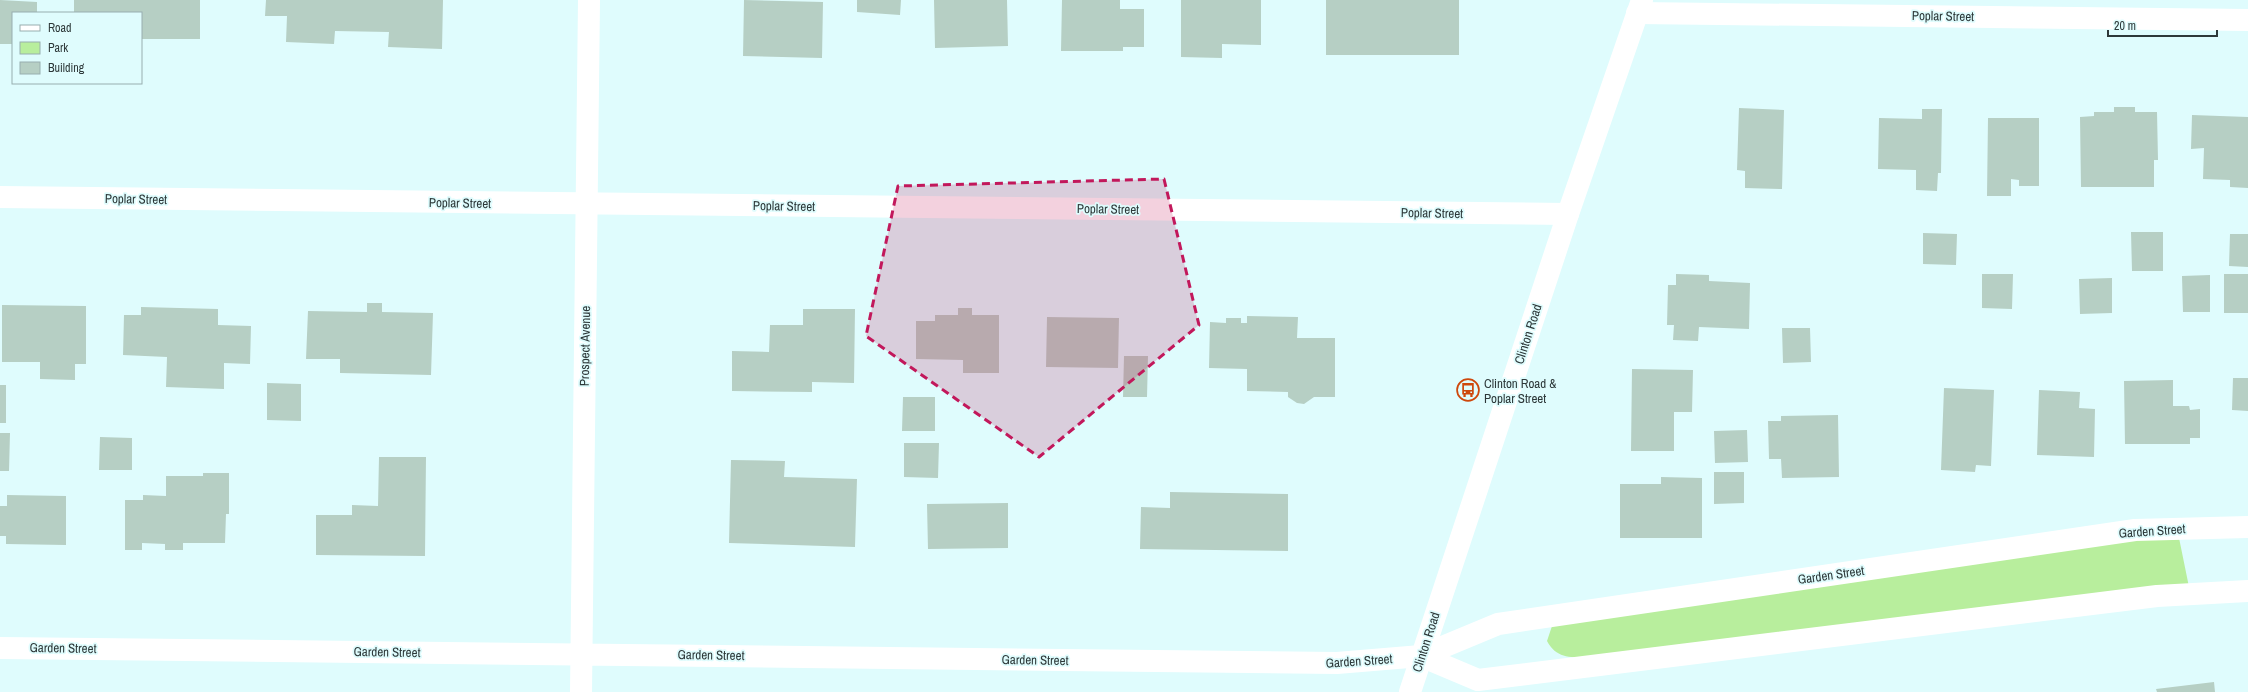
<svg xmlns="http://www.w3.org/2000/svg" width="2248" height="692" font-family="'Archivo Narrow',sans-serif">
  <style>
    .green { fill: #b8ee9d }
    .building { fill: #b6cfc4 }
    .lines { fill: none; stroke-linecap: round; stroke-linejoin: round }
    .minor { stroke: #fff; stroke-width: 22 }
    .primary { stroke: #fff; stroke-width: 22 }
    .marked { fill: #c2185b; fill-opacity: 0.2; stroke: #c2185b; stroke-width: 3; stroke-dasharray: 8 5; stroke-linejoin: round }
    .labels { text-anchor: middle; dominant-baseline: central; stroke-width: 3.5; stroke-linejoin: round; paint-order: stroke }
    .street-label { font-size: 13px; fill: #2d3839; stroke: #dffcfd }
    .poi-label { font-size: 13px; fill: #2d3839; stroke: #dffcfd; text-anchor: start }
  </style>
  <rect width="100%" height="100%" fill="#dffcfd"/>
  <path class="green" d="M2178,533L2189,587L1586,658C1569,657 1556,658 1547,641L1552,626Z"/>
  <path class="building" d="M0,0L37,2V13H13V44H0Z
    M74,0H200V39H141V13H74Z
    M266,0H443L442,49L388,47L389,32L335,31L334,44L286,42L287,16H265Z
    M744,0L823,2L822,58L743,56Z
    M857,0H901L900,15L857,12Z
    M934,0H1007L1008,46L935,48Z
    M1062,0H1120V9H1144V47H1123V51H1061Z
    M1181,0H1261V45L1222,44V58L1181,57Z
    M1326,0H1459V55H1326Z
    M2114,107H2135V112H2157L2158,160H2154V187H2081L2080,117L2094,116V112H2114Z
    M1739,108L1784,110L1782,189L1745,188V171L1737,170Z
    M1922,109H1942L1941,173H1938L1937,191L1916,190V170L1878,169L1879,118L1922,119Z
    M2192,115L2248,117V188L2230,187V180L2203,179L2204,148L2191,149Z
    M1988,118H2039V186H2019V180L2011,179V196H1987Z
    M2131,232H2163V271H2132Z
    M1923,233L1957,234L1956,265L1923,264Z
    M2230,234H2248V267L2229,266Z
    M1676,274L1709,275V281L1750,283L1749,329L1699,327L1698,341L1673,340L1674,325H1667L1668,285H1676Z
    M1982,274H2013L2012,309L1982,308Z
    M2224,274H2248V313H2224Z
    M2210,275V312H2183L2182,276Z
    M2112,278V313L2080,314L2079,279Z
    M367,303H382V312L433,313L431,375L340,373V359H306L308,311L367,312Z
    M2,305L86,306V364H75V380L40,379V362H2Z
    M141,307L218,309V325L251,326L250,364L224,363V389L166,387L167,357L123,355L124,315H141Z
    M958,308H972V315H999V373H963V360L916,359V321H935V315H958Z
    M803,309H855L854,383L812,382V392L732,391V351L769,352L770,325H803Z
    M1247,316L1298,317L1297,338H1335V397H1314L1304,404L1297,403L1288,397V392L1247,391V369L1209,368L1210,322L1226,323V318H1241V323H1247Z
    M1047,317L1119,318L1118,368L1046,367Z
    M1782,328H1810L1811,362L1783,363Z
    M1124,356H1148L1147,397H1123Z
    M1632,369L1693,370L1692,412H1674V451H1631Z
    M2233,378H2248V411L2232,410Z
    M2173,380V406H2189L2190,410L2200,409V438H2190V444H2125L2124,381Z
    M267,383L301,384V421L267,420Z
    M0,385H6V423H0Z
    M1944,388L1994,390L1991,466L1976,465L1975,472L1941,470Z
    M2039,390L2080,392L2079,408L2095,409L2094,457L2037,455Z
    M903,397H935V431H902Z
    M1838,415L1839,477L1782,478L1781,459H1769L1768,421H1781V416Z
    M1747,430L1748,462L1715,463L1714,431Z
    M0,433H10L9,471H0Z
    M100,437L132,438V470H99Z
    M904,443H939L938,478L904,477Z
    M379,457H426L425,556L316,555V515H352V505L378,506Z
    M731,460L785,461L784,477L857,479L855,547L729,543Z
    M1714,472H1744V503L1714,504Z
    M203,473H229V514H226L225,543H183V550H165V544L142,543V550H125V500H143V495L166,496V476H203Z
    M1661,477L1702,478V538H1620V484H1661Z
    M1170,492L1288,494V551L1140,549L1141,507L1170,508Z
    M7,495L66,496V545L6,544V536H0V506H7Z
    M1008,503V548L928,549L927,504Z
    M2214,682L2215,692H2157L2156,689Z"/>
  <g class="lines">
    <path class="minor" d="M1637,13L2248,20
      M0,197L1568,214
      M0,648L1337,663L1421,656L1498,624L2135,530L2248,527
      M1421,656L1478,680L2157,596L2248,591
      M581,692L589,0"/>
    <path class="primary" d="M1410,692L1568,214L1642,0"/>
  </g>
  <path class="marked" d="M1164,179L1199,325L1039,457L866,336L898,186Z"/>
  <defs>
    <g id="bus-ring" transform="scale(1.15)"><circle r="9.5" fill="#dffcfd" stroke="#ce480c" stroke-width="1.5"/><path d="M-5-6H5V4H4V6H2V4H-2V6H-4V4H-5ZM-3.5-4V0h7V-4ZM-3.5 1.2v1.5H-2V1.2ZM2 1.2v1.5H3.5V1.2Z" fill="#ce480c"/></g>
  </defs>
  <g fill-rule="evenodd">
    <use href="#bus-ring" x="1468" y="390"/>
  </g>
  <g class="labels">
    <g class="street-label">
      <text transform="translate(1943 16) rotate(1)">Poplar Street</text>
      <text transform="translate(136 199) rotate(1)">Poplar Street</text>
      <text transform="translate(460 203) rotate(1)">Poplar Street</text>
      <text transform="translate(784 206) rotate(1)">Poplar Street</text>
      <text transform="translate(1108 209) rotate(1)">Poplar Street</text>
      <text transform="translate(1432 213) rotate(1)">Poplar Street</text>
      <text transform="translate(1528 334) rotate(-72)">Clinton Road</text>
      <text transform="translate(585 346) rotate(-89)">Prospect Avenue</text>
      <text transform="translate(2152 531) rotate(-4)">Garden Street</text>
      <text transform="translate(1831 575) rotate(-8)">Garden Street</text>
      <text transform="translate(1426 642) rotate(-72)">Clinton Road</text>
      <text transform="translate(63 648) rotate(1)">Garden Street</text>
      <text transform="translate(387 652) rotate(1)">Garden Street</text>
      <text transform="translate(711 655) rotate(1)">Garden Street</text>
      <text transform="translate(1035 660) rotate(1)">Garden Street</text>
      <text transform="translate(1359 661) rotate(-4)">Garden Street</text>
    </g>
    <g class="poi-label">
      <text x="1484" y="383">Clinton Road &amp;<tspan x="1484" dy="15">Poplar Street</tspan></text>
    </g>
  </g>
  <rect x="12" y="12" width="130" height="72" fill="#dffcfd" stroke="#98aeaf"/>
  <rect x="20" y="25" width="20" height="6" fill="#ffffff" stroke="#98aeaf"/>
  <text x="48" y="32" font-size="12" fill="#2d3839">Road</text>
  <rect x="20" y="42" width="20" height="12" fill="#b8ee9d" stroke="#98aeaf"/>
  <text x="48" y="52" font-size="12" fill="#2d3839">Park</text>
  <rect x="20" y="62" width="20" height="12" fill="#b6cfc4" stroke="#98aeaf"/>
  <text x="48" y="72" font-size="12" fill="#2d3839">Building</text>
  <path d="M2108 30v6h109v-6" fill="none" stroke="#2d3839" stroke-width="2"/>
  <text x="2114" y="30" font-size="12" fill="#2d3839" stroke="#dffcfd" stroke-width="3" paint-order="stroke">20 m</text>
</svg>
